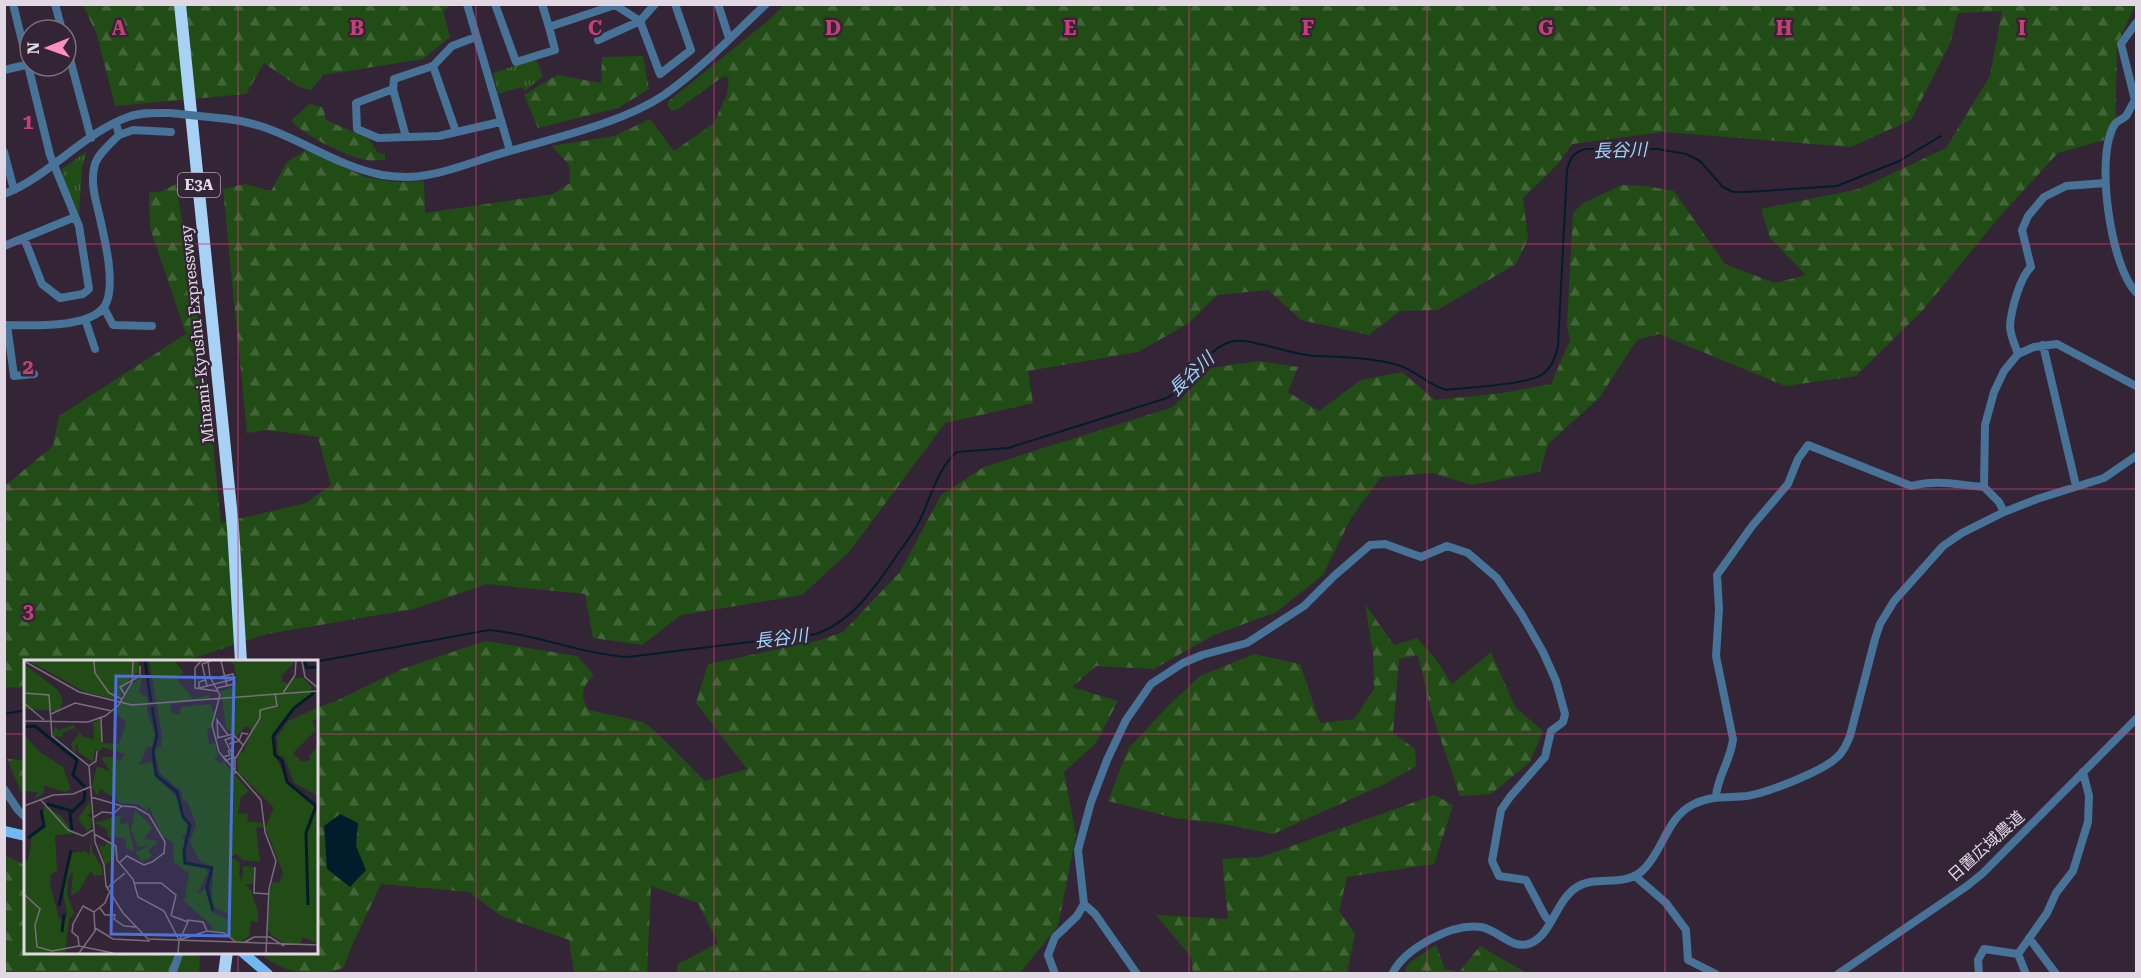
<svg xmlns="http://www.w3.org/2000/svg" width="2141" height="978" font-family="'Roboto Serif','Noto Sans JP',serif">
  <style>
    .forest { fill: url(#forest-firs) }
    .park { fill: url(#park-tufts) }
    .water { fill: #031c2b }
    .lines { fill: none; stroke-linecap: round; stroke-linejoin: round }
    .stream { stroke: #031c2b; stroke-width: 2 }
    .minor { stroke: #467397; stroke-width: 8 }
    .major { stroke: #6fb9f4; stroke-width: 10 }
    .highway { stroke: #a7d1f5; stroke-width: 12 }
    .minor-bridge { stroke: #467397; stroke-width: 8 }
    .grid { fill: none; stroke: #c83e76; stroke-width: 1.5; stroke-opacity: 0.55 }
    .labels { text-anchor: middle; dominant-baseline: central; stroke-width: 5; stroke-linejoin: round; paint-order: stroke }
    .shield { fill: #332536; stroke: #ada2af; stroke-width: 1.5 }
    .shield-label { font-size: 15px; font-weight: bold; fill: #e1d8e3 }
    .street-label { font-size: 16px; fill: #e1d8e3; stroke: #332536 }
    .water-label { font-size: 18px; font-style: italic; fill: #99d5fc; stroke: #332536 }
    .inset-river { fill: none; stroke: #031c2b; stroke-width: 3 }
    .inset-road { fill: none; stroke: #796d7b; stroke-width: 1.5 }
    .view { fill: #4e70db; fill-opacity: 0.15; stroke: #4e70db; stroke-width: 3 }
    .inset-edge { fill: none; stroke: #e1d8e3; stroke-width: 3 }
    .grid-label { font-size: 20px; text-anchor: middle; font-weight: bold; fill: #c83e76; stroke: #332536; stroke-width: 5; stroke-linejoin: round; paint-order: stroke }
  </style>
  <defs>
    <pattern id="forest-firs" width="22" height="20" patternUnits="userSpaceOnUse" patternTransform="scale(1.5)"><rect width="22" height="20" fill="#224c15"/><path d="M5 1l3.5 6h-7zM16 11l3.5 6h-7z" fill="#426537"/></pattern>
    <pattern id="park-tufts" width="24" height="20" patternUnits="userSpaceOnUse" patternTransform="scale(1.5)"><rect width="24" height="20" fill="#224c15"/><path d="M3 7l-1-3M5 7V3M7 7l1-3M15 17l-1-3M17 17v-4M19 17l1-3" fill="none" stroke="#426537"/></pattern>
  </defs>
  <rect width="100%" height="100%" fill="#332536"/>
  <path class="forest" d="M83,5H451L443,11L450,37L423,59L323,75L311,90L299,87L264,63L246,94L115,106L97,35Z
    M784,5H2135L2117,45L2115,137L2058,153L2001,215L1923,310L1856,376L1785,386L1659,334L1637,340L1599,398L1548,444L1540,472L1472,485L1433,473L1381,477L1350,520L1323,575L1276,612L1212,636L1154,669L1096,666L1072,687L1118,701L1096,743L1064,772L1076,835L1058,926L1020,973H676L678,964L718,943L698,903L651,886L647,973H574L569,940L501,916L469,892L381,884L354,941L343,968C315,978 282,974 260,953L316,952L317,708L338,700L402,669L485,641L577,656L594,675C582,686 579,697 589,710L643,722L654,730L705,781L747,769L696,703L708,664L817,641L843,632L900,572L941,495L984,467L1173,407L1211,368L1258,361L1298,367L1288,392L1319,411L1361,380L1402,372L1435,400L1503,393L1551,384L1570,340L1567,325L1573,213L1583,203L1622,185L1646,186L1674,191L1725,264L1775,283L1806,275L1770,238L1761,209L1859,189L1946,148L1990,76L2002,11L1958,13L1950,44L1911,120L1851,147L1663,132L1572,144L1558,164L1523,198L1528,239L1516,264L1437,310L1400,311L1369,335L1301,320L1268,290L1217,295L1189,323L1138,352L1028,371L1033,403L945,423L850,551L802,595L681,615L642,645L593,638L585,594L487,584L414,609L267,634L185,661L26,662L25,688L5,687V486L53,446L59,416L186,334L150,228L149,193L162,191L176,184L195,297L207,385L221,523L306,503L331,485L318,437L268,430L247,433L223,189L245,184L271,191L287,162L306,150L365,177L395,182L424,181L425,213L553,194L570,183L569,165L552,146L614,136L650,119L674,151L714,123L727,94L729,78L724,76L678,109L671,111L667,104L669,101L769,20Z
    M643,56L649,89L618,108L538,128L524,95L557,75L601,83L602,57Z
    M309,104L323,107L326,120L369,139L378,153L385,154V160C379,160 372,161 366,160C345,156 306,136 291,121Z
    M1365,604L1394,645L1417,638L1435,658L1452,684L1491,652L1515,707L1543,731L1530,762L1491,794L1460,796L1431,711L1418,655L1399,659L1393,733L1415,749L1416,766L1385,784L1273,834L1224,824L1175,818L1108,801L1128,749L1167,707L1200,676L1254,654L1300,664L1320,723L1354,719L1374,689L1373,653Z
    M7,759L25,760V801Z
    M1434,795L1453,805L1434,864L1347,877L1339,911L1355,934L1347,973H1193L1191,957L1156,915L1228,919L1222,859L1261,857Z
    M4,855L25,865L26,952L200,953L199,973H5Z
    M1436,945L1445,969L1459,972L1480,946L1526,973H1404L1409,963Z"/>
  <path class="park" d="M536,59L543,76L525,91L522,87L498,94L493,73Z
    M87,151L82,168L79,214L63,178L62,169Z"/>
  <path class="water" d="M340,814L358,823L356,846L366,870L350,887L327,869L324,826Z"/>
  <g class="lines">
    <path class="stream" d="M314,662L489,630C536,634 581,654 628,657L816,634C853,621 876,586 897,555C904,545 912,535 918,524C929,503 938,466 957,452L1008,448L1167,398C1191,385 1201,354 1227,343C1240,337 1258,344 1272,347C1286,350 1302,356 1317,356C1343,357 1373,358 1398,365C1417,371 1429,386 1447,390C1469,387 1527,385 1543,374C1552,367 1556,357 1558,346L1567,170C1570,158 1573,152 1586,149H1657L1686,154L1700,161L1723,187L1733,192H1748L1837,186L1899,161L1941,136
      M4,714L26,710"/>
    <path class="minor" d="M13,4L50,155L79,226L89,289L83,294L60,298L42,284L24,238
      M55,4L62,30
      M467,4L510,151
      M495,4L516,62L555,50L549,27L615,5L640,21L655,4
      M542,4L549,27
      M718,4L729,38
      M2136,23L2121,44L2135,100C2132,105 2129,111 2126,116C2123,119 2117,121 2115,124C2094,155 2111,268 2136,292
      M476,37L452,46L433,66L394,79L393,89L356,103L357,129L378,138L439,136L500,122
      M598,40L640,21L660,74L691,50L675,4
      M66,44L91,138
      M433,66L456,132
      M4,70L30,64
      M393,89L406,137
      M228,119C284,125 327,164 382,175C396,177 413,178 427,175C456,170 482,158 510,151C558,137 622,123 664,95C701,69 733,35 766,4
      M119,135L133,130L171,132
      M4,152L14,190
      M4,194C50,176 82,134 128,117C141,112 156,113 170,113
      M4,246L75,217
      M104,308L113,325L152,326
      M85,319L95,349
      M4,325C29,325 98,330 107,301C115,278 104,237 99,214C95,198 90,180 95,164C99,153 111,143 119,135L116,123
      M7,325L14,376L34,374
      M2043,345L2076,486
      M2018,354C2015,345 2010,335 2010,326C2011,310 2020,277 2031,267L2022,230L2028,216L2044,197L2066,186L2105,183
      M2004,512L1999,502L1984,487L1985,425L1994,392L2004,371L2018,354L2034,347L2057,344L2136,386
      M4,789L18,810L26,818
      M1716,797C1717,777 1731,760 1733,739L1716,656L1719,609L1717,575L1752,526L1788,484L1798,459L1808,445L1911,486C1938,479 1957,485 1984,487
      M1635,876L1666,903L1686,930L1688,960L1716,974
      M2029,938L2056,974
      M2018,954L2026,974
      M172,974L180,952
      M1055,974L1048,955L1055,937L1077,916L1084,904
      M1137,974L1095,914L1084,904L1078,850L1091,802L1107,760L1126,720L1151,684L1183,663L1202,655L1247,643L1304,606L1334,576L1370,545L1385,544L1421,557L1447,546L1468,553L1497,578L1522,615L1543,652L1556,681L1565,714L1563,722L1551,731L1545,757L1510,797L1501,810L1492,861L1499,876L1526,880L1545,916L1550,922
      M1392,974C1405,948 1452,923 1481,927C1499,930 1512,951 1531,943C1552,934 1556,900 1577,887C1598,874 1626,889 1645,868C1664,848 1667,817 1694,804C1711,795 1729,798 1747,796C1767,793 1820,772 1835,759C1843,753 1846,745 1850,736L1875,639L1880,624L1894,601L1943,546L1962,533L2004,512L2037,499L2104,478L2136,456
      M1838,974L1967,886L1983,873L2136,719
      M1979,974L1978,960L1984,949L2018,954L2047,913L2056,893L2073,871L2088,822L2089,796L2083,772"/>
    <path class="major" d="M4,831L26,836
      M242,952L268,974"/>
    <path class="highway" d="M180,4L233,528L241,662
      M224,974L227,952"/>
    <path class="minor-bridge" d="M170,113L228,119"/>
  </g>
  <path class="grid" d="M238,4V662M476,4V974M714,4V974M952,4V974M1189,4V974M1427,4V974M1665,4V974M1903,4V974M4,244H2136M4,489H2136M4,734H26M316,734H2136M238,952V974"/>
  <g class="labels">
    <rect class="shield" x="178" y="173" width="42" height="24" rx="4.5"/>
    <g class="shield-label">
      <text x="199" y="185">E3A</text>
    </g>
    <g class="street-label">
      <text transform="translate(197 334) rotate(-96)">Minami-Kyushu Expressway</text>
      <text transform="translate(1986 846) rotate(-42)">日置広域農道</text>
    </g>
    <g class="water-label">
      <text transform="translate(1620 150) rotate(-2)">長谷川</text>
      <text transform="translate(1191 374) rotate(-43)">長谷川</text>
      <text transform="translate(781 638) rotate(-7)">長谷川</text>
    </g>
  </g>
  <g transform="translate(24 660)">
    <rect width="294" height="294" fill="#332536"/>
    <path d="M5,1H114L116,12L107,16L94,40L61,32ZM125,1H151L160,13L151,17L169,39L186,35L187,38L146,44L148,53L156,55L157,47L186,44L191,54L187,68L183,69L185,84H191L194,96L190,99L199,105L196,98L225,131L217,137L214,153L224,154L223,161L238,163L239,167L232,168L236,202L219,200L212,194L207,197L216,203L215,216L227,231L234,252V262L227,261L225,276L215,283L200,273L189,272L187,265L160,241L165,214L150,202L149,183L138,176L125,146L123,151L114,144L96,143L77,129L73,135L68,127L73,106L86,112L77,97H92L95,102L101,94L78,87L77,91L71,90L69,102L54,92V85H51L52,93L49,90L47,84L55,74L51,68L38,73L39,77L29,76L31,67L35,70L49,65L59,77L70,79L69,62L76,60L78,83L95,84L102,62L91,53L107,25L118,17L115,33L124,38L123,51L131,75L129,86L123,87L115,105L128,102L132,118L151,135L163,163V173L158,176L162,186L160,204L181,207L184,213L173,234L181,229L188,252L204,259V254L191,248L188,241L189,207L175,200L166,182L172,164L163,141H159L157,131L136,113L131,94L132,88L137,87L138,75ZM205,1H272L258,15V21L264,24L268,18H279L287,26V37L264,54L248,76L251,95L266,127L289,142L291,152L294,150V284L279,277L276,284L263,285L247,275L244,269L246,230L249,222L255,223L259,213L241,167L250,148L214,112L213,95L220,91L228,70L222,66L213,76L202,68L197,31L211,27L213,21L210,5ZM0,4L34,30L39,41L35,51L0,49ZM294,47V58L288,61L292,70L269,93L278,102L286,100L285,96L294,87V140L291,134L270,123L260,97L254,95L253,77L264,61ZM0,75L17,93L39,107L47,130L40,132L20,125V133L11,139L13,132L0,131ZM66,140L67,153L63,155L68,158L67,167L64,172L54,159ZM20,145L38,157L50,174L31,175L33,211L27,214L26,224L35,259L41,260L43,254L38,227L48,193L62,191L65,196L68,171V192L77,206L79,215L70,216L67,210L55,231L47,236L49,210L44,219L43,234L50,253L45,260L41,293H0V204L4,200L8,175L19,169ZM111,150L128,167L120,179L134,181L124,191L128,196L118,202L111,192L127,185L114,187L107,169ZM97,155L96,164L104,163L110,191L103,189L101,178L84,177L83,169L70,163ZM83,182L91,185L93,194L81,206L75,184L80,187Z" fill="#224c15"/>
    <path d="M219,206L231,207L230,224H218Z" fill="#224c15"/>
    <path class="inset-river" d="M121,1L127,42M280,1L283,8L294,7M128,47L133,75L129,92L132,115L153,132L159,157L166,165L160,191L161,203L188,208L183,228L189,251M0,67L11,66L53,100L49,115L61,127M23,144L48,151M48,170L46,154L60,140L61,131M4,178L20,166L17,150M284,245L282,173L292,146L263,122L258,101L251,95L249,76L270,48L290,33M35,246L47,190M38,272L40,254"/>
    <path class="inset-road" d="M0,1L55,32L108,45L294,31M70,1L71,13L85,33L98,39M177,1L171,8V28L193,31M184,1L186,17L196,35L188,65L195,92L237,140L241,172L252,201L245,229L242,293M197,1L203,26M278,1L281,17L294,28M187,19L209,14L211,24L193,28M181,20L175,22V28L210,19M183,26L178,4L187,1M0,33L25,35L28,76L65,106L71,182L80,205L82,226L99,253L124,279L294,285M259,33L271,15L272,1M101,35L96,27L116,16V6M0,43L20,60M27,54L51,43L88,51M77,58L78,82M0,61L64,62L81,56L94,46L108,22L109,1M211,76L201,80L211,99V114M193,78L209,74L219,85M194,78L193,60L204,75M205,84L215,81L218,73L224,74M204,90L206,95L199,97L202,101L209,97M211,99L236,58V50L253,46L251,33M65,106L72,101L73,91M67,137L98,146M16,139L44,170L59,176L69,170M0,146L29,135L49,134L66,127M70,157L78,152L90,153L98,146L111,147L125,155L141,182L140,193L128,202L120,205L103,196L95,203M70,174L92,186L93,200L109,219L114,237L140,251L155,280L154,293M231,207L230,233L245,234M110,223H137L152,235L147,256M83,228L101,213M0,234L16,249L11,265L13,287L28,291L55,286L89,293M76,248L81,255H91L90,259L100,266L112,267M70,252L81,243L85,233M148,256L164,262L156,279M163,260L179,262L183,271M71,268L89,279L126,281M155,280L183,271L200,273L212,282M219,283L230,277H246L260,286M55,286L54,277L48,272L49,264L59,246L70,252M55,293L71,271L70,252"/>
    <path class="view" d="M92,16L210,18L205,276L87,274Z"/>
    <rect width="294" height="294" class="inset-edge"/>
  </g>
  <g class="grid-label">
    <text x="119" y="35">A</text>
    <text x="357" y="35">B</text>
    <text x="595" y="35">C</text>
    <text x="833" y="35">D</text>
    <text x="1070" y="35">E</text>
    <text x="1308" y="35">F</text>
    <text x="1546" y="35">G</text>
    <text x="1784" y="35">H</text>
    <text x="2022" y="35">I</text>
    <text x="28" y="129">1</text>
    <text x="28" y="374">2</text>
    <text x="28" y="618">3</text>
  </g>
  <rect width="2141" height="978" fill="none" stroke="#e1d8e3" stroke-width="12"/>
  <g transform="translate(48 48) rotate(269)"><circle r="28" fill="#332536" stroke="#796d7b" stroke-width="1.5"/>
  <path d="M0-4.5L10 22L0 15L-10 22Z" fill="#fd8ebe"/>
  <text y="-9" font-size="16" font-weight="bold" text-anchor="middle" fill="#e1d8e3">N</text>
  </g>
</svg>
